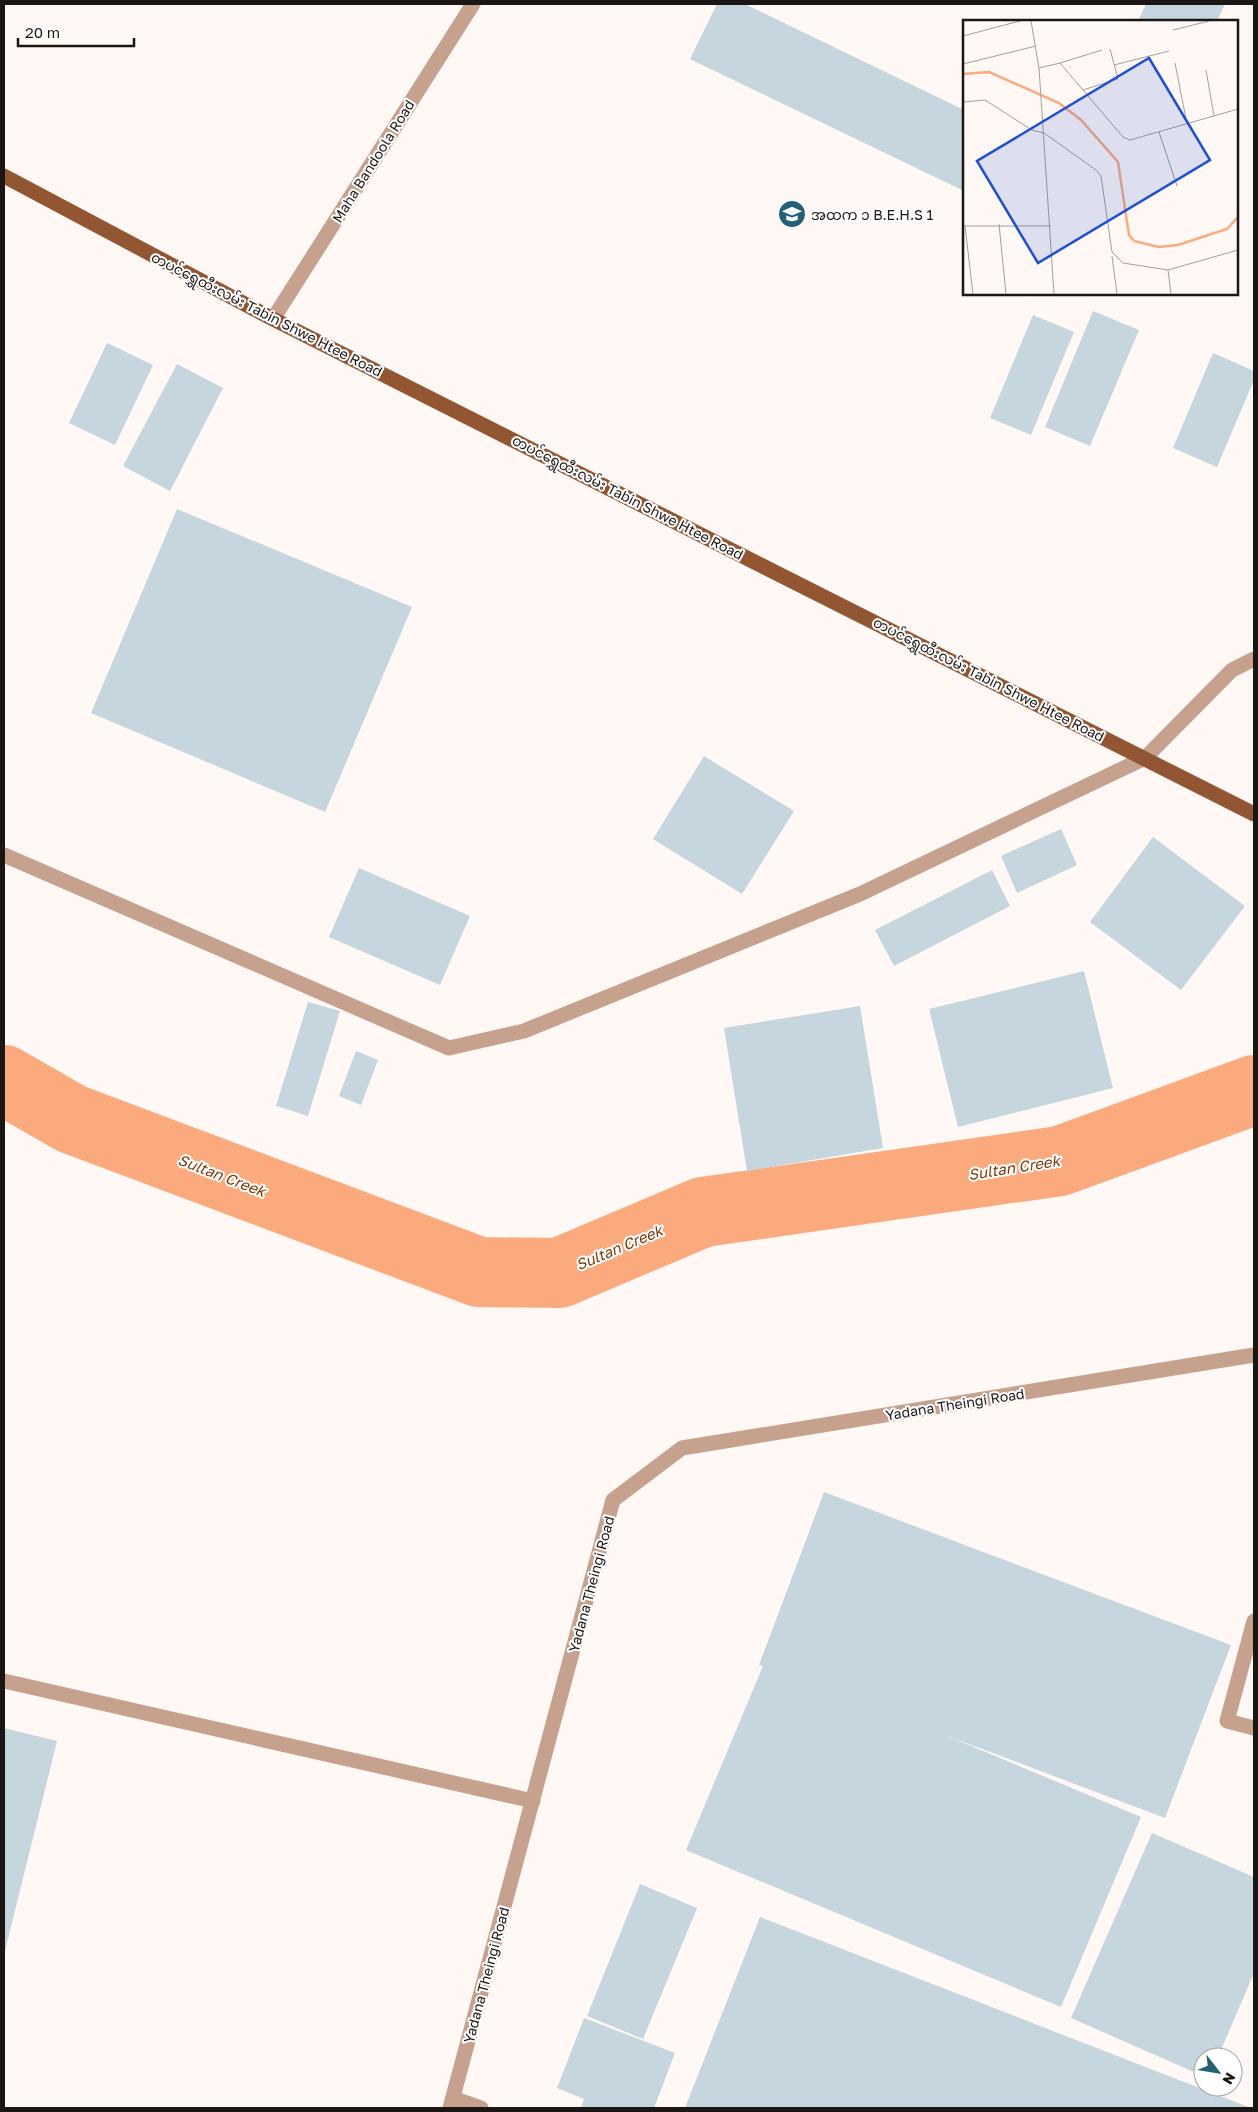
<svg xmlns="http://www.w3.org/2000/svg" width="1258" height="2112" font-family="'Golos Text','Noto Sans Myanmar',sans-serif">
  <style>
    .lines { fill: none; stroke-linecap: round; stroke-linejoin: round }
    .river { stroke: #fbaa7e; stroke-width: 70 }
    .building { fill: #c5d6de }
    .minor { stroke: #c5a18e; stroke-width: 15 }
    .major { stroke: #935633; stroke-width: 15 }
    .labels { text-anchor: middle; dominant-baseline: central; stroke-width: 4; stroke-linejoin: round; paint-order: stroke }
    .street-label { font-size: 14px; fill: #1b1613; stroke: #fff }
    .poi-label { font-size: 14px; fill: #1b1613; stroke: #fff; text-anchor: start }
    .water-label { font-size: 15px; font-style: italic; fill: #7f3803; stroke: #fff }
    .inset-river { fill: none; stroke: #fbaa7e; stroke-width: 2.5 }
    .inset-road { fill: none; stroke: #a49e9a; stroke-width: 1 }
    .view { fill: #1d4ed8; fill-opacity: 0.15; stroke: #1d4ed8; stroke-width: 2.5 }
    .inset-edge { fill: none; stroke: #1b1613; stroke-width: 2.5 }
  </style>
  <rect width="100%" height="100%" fill="#fff8f4"/>
  <g class="lines">
    <path class="river" d="M4,1080L72,1119L479,1272L559,1273L703,1212L1060,1161L1254,1090"/>
  </g>
  <path class="building" d="M717,4H745L964,110V191L690,59Z
    M1146,4H1225L1217,21H1138Z
    M1093,311L1139,330L1090,446L1045,427Z
    M1033,315L1074,332L1031,435L990,418Z
    M107,343L153,365L115,445L69,423Z
    M1213,353L1254,371V380L1217,467L1173,448Z
    M177,364L223,388L170,491L123,466Z
    M177,509L412,607L325,812L91,713Z
    M704,756L794,811L742,894L653,839Z
    M1061,829L1077,865L1017,893L1001,856Z
    M1153,837L1245,906L1181,990L1090,922Z
    M359,868L470,916L440,985L329,937Z
    M992,870L1010,906L894,966L875,930Z
    M1084,971L1113,1088L958,1127L929,1009Z
    M308,1002L340,1011L308,1116L276,1106Z
    M860,1006L883,1148L747,1171L724,1028Z
    M356,1051L378,1060L361,1105L339,1096Z
    M824,1492L1231,1645L1165,1818L945,1735L1141,1817L1061,2007L686,1850L763,1666L759,1665Z
    M4,1728L57,1741L4,1955Z
    M1152,1833L1254,1877V1973L1218,2057H1203V2076L1071,2018Z
    M640,1884L697,1908L643,2039L587,2016Z
    M760,1917L1251,2108H685Z
    M584,2018L675,2053L654,2108H581L584,2099L557,2088Z"/>
  <g class="lines">
    <path class="minor" d="M273,319L473,4
      M4,855L449,1048L524,1031L860,894L1145,758L1232,670L1254,659
      M1254,1621L1227,1721L1254,1728
      M4,1681L533,1801
      M453,2098L481,2108
      M450,2108L613,1500L682,1448L1254,1355"/>
    <path class="major" d="M4,176L273,319L1254,814"/>
  </g>
  <defs>
    <g id="school-disc" transform="scale(1.4375)"><circle r="9.5" fill="#236077" stroke="#fff"/><path d="M0-5L7-2L0 1L-7-2ZM-4 1L0 2.5L4 1V4Q0 6-4 4Z" fill="#fff"/></g>
  </defs>
  <g fill-rule="evenodd">
    <use href="#school-disc" x="792" y="214"/>
  </g>
  <g class="labels">
    <g class="street-label">
      <text transform="translate(373 161) rotate(-58)">Maha Bandoola Road</text>
      <text transform="translate(267 314) rotate(27)">တပင်ရွှေထီးလမ်း Tabin Shwe Htee Road</text>
      <text transform="translate(628 497) rotate(27)">တပင်ရွှေထီးလမ်း Tabin Shwe Htee Road</text>
      <text transform="translate(989 679) rotate(27)">တပင်ရွှေထီးလမ်း Tabin Shwe Htee Road</text>
      <text transform="translate(955 1404) rotate(-9)">Yadana Theingi Road</text>
      <text transform="translate(591 1584) rotate(-75)">Yadana Theingi Road</text>
      <text transform="translate(486 1975) rotate(-75)">Yadana Theingi Road</text>
    </g>
    <g class="poi-label">
      <text x="811" y="214">အထက ၁ B.E.H.S 1</text>
    </g>
    <g class="water-label">
      <text transform="translate(1014 1167) rotate(-9)">Sultan Creek</text>
      <text transform="translate(222 1175) rotate(21)">Sultan Creek</text>
      <text transform="translate(619 1247) rotate(-23)">Sultan Creek</text>
    </g>
  </g>
  <g transform="translate(963 20)">
    <rect width="275" height="275" fill="#fff8f4"/>
    <path class="inset-river" d="M0,54L26,52L96,83L118,100L155,142L166,215L171,221L196,227L215,225L264,209L275,197"/>
    <path class="inset-road" d="M68,1L76,48L91,274M210,10L246,1M0,16L57,1M97,43L139,30M212,43L224,104M0,44L73,26M151,45L206,31M76,48L97,43L160,117L167,120L275,89M243,50L251,96M120,70L155,59L147,29M0,82L22,80L69,110L81,113L133,150L138,156L149,232L160,243L205,250L275,230M196,112L214,166M36,204L43,274M0,206H88M2,206L10,274M149,236L154,274M205,250L208,274"/>
    <path class="view" d="M186,38L247,140L75,243L14,141Z"/>
    <rect width="275" height="275" class="inset-edge"/>
  </g>
  <rect width="1258" height="2112" fill="none" stroke="#1b1613" stroke-width="10"/>
  <g transform="translate(1218 2072) rotate(121)"><circle r="24" fill="#ffffff" stroke="#a4a2a1"/>
  <path d="M0-4L9 19L0 12L-9 19Z" fill="#236077"/>
  <text y="-8" font-size="14" font-weight="bold" text-anchor="middle" fill="#1b1613">N</text>
  </g>
  <path d="M18 38v8h116v-8" fill="none" stroke="#1b1613" stroke-width="2.5"/>
  <text x="25" y="38" font-size="15" fill="#1b1613" stroke="#ffffff" stroke-width="4" paint-order="stroke">20 m</text>
</svg>
